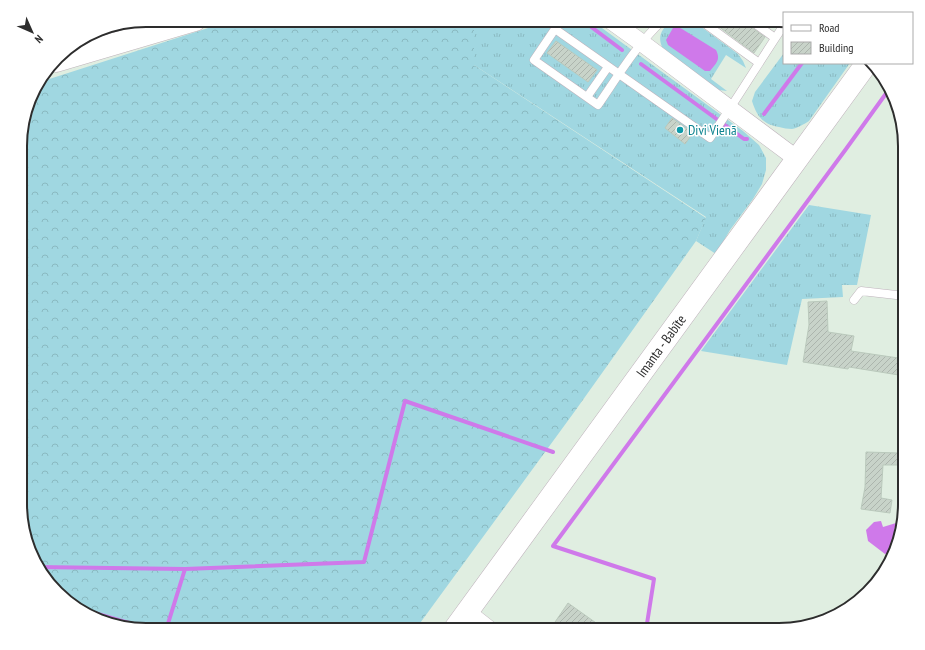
<svg xmlns="http://www.w3.org/2000/svg" width="925" height="650" font-family="'PT Sans Narrow',sans-serif">
  <style>
    .grass { fill: url(#grass-tufts) }
    .forest { fill: url(#forest-crowns) }
    .water { fill: #cf79ea }
    .lines { fill: none; stroke-linecap: round; stroke-linejoin: round }
    .stream { stroke: #cf79ea; stroke-width: 4 }
    .building { fill: url(#building-hatch); stroke: #bac9bc }
    .lane-casing { stroke: #bfb3bc; stroke-width: 9 }
    .street-casing { stroke: #bfb3bc; stroke-width: 18 }
    .secondary-casing { stroke: #bfb3bc; stroke-width: 23 }
    .lane { stroke: #fff; stroke-width: 8 }
    .street { stroke: #fff; stroke-width: 17 }
    .secondary { stroke: #fff; stroke-width: 22 }
    .culture-dot { fill: #0f9aa8; stroke: #fff; stroke-width: 1.5 }
    .labels { text-anchor: middle; dominant-baseline: central; stroke-width: 3; stroke-linejoin: round; paint-order: stroke }
    .culture-label { font-size: 14px; fill: #0d838f; stroke: #fff; text-anchor: start }
    .street-label { font-size: 14px; fill: #2d2d2d; stroke: #fff }
    .rim { fill: none; stroke: #2d2d2d; stroke-width: 2 }
  </style>
  <defs>
    <pattern id="grass-tufts" width="24" height="20" patternUnits="userSpaceOnUse"><rect width="24" height="20" fill="#a0d7e1"/><path d="M3 7l-1-3M5 7V3M7 7l1-3M15 17l-1-3M17 17v-4M19 17l1-3" fill="none" stroke="#8ab9c1"/></pattern>
    <pattern id="forest-crowns" width="20" height="18" patternUnits="userSpaceOnUse"><rect width="20" height="18" fill="#a0d7e1"/><path d="M2 6a3 3 0 1 1 6 0M12 15a3 3 0 1 1 6 0" fill="none" stroke="#8ab9c1"/></pattern>
    <pattern id="building-hatch" width="6" height="6" patternUnits="userSpaceOnUse"><rect width="6" height="6" fill="#c8d3c9"/><path d="M-1 1l2-2M0 6l6-6M5 7l2-2" fill="none" stroke="#acb5ad"/></pattern>
  </defs>
  <rect width="100%" height="100%" fill="#e0eee1"/>
  <path class="grass" d="M474,20H591L743,131L759,145L766,158V170L762,184L753,199L730,230L716,254L696,241L706,217L474,65Z
    M670,20H692L738,54L743,61L746,68L726,55L711,79L727,91L719,90L709,84L662,47C657,34 663,30 670,20Z
    M784,53V63H850L809,121C804,124 798,128 792,129C788,129 783,128 779,127C763,124 757,117 752,101L755,92Z
    M809,205L871,215L857,285H842L843,297L802,299L787,365L701,351Z"/>
  <path class="forest" d="M233,20H474V65L706,218L696,241L575,411L415,630H138L105,623L70,604L37,567L21,520V130L33,90L40,82Z"/>
  <path class="water" d="M678,27L682,29L716,50C721,60 716,63 710,71H705L668,45L666,40L673,28Z
    M881,521L883,527L896,523L894,530L901,529L898,545L895,551L885,554L868,541L866,530L874,522Z"/>
  <g class="lines">
    <path class="stream" d="M582,20L622,50
      M641,64L744,139H747
      M764,114L802,63
      M37,567L185,569L364,562L405,401L553,452
      M77,608L153,630
      M166,630L185,569
      M646,630L654,579L553,546L846,149L890,88"/>
  </g>
  <path class="building" d="M710,20H741L765,37L754,53Z
    M556,41L597,70L588,82L547,53Z
    M672,118L693,133L685,144L665,128Z
    M827,301L828,332L854,336L851,351L905,359V376L849,367L848,369L803,362L809,325L808,302Z
    M866,452L899,453L898,465H883L881,498L892,500L890,513L861,509L865,487Z
    M568,603L606,630H560L553,625Z"/>
  <g class="lines">
    <g class="lane-casing">
      <path id="lane" d="M663,20C637,44 618,76 598,105L534,60L555,29L710,138C736,101 759,62 784,25
        M700,20L759,63
        M750,20L775,38
        M587,97L608,67
        M854,300L861,291L905,296"/>
    </g>
    <g class="street-casing">
      <path id="street" d="M610,20L642,43L797,159
        M467,612L490,630"/>
    </g>
    <g class="secondary-casing">
      <path id="secondary" d="M56,61L195,20
        M454,630L867,63"/>
    </g>
    <use href="#lane" class="lane"/>
    <use href="#street" class="street"/>
    <use href="#secondary" class="secondary"/>
  </g>
  <circle class="culture-dot" cx="680" cy="130" r="4"/>
  <g class="labels">
    <g class="culture-label">
      <text x="688" y="130">Divi Vienā</text>
    </g>
    <g class="street-label">
      <text transform="translate(661 346) rotate(-54)">Imanta - Babīte</text>
    </g>
  </g>
  <path d="M0 0H925V650H0ZM146 27H779A119 119 0 0 1 898 146V504A119 119 0 0 1 779 623H146A119 119 0 0 1 27 504V146A119 119 0 0 1 146 27Z" fill="#fff" fill-rule="evenodd"/>
  <path class="rim" d="M146 27H779A119 119 0 0 1 898 146V504A119 119 0 0 1 779 623H146A119 119 0 0 1 27 504V146A119 119 0 0 1 146 27Z"/>
  <rect x="783" y="12" width="130" height="52" fill="#ffffff" stroke="#ababab"/>
  <rect x="791" y="25" width="20" height="6" fill="#ffffff" stroke="#ababab"/>
  <text x="819" y="32" font-size="12" fill="#2d2d2d">Road</text>
  <rect x="791" y="42" width="20" height="12" fill="url(#building-hatch)" stroke="#ababab"/>
  <text x="819" y="52" font-size="12" fill="#2d2d2d">Building</text>
  <g transform="translate(32 32) rotate(135)" stroke="#ffffff" stroke-width="3" paint-order="stroke">
  <path d="M0-3L7 15L0 10L-7 15Z" fill="#2d2d2d"/>
  <text y="-6" font-size="11" font-weight="bold" text-anchor="middle" fill="#2d2d2d">N</text>
  </g>
</svg>
